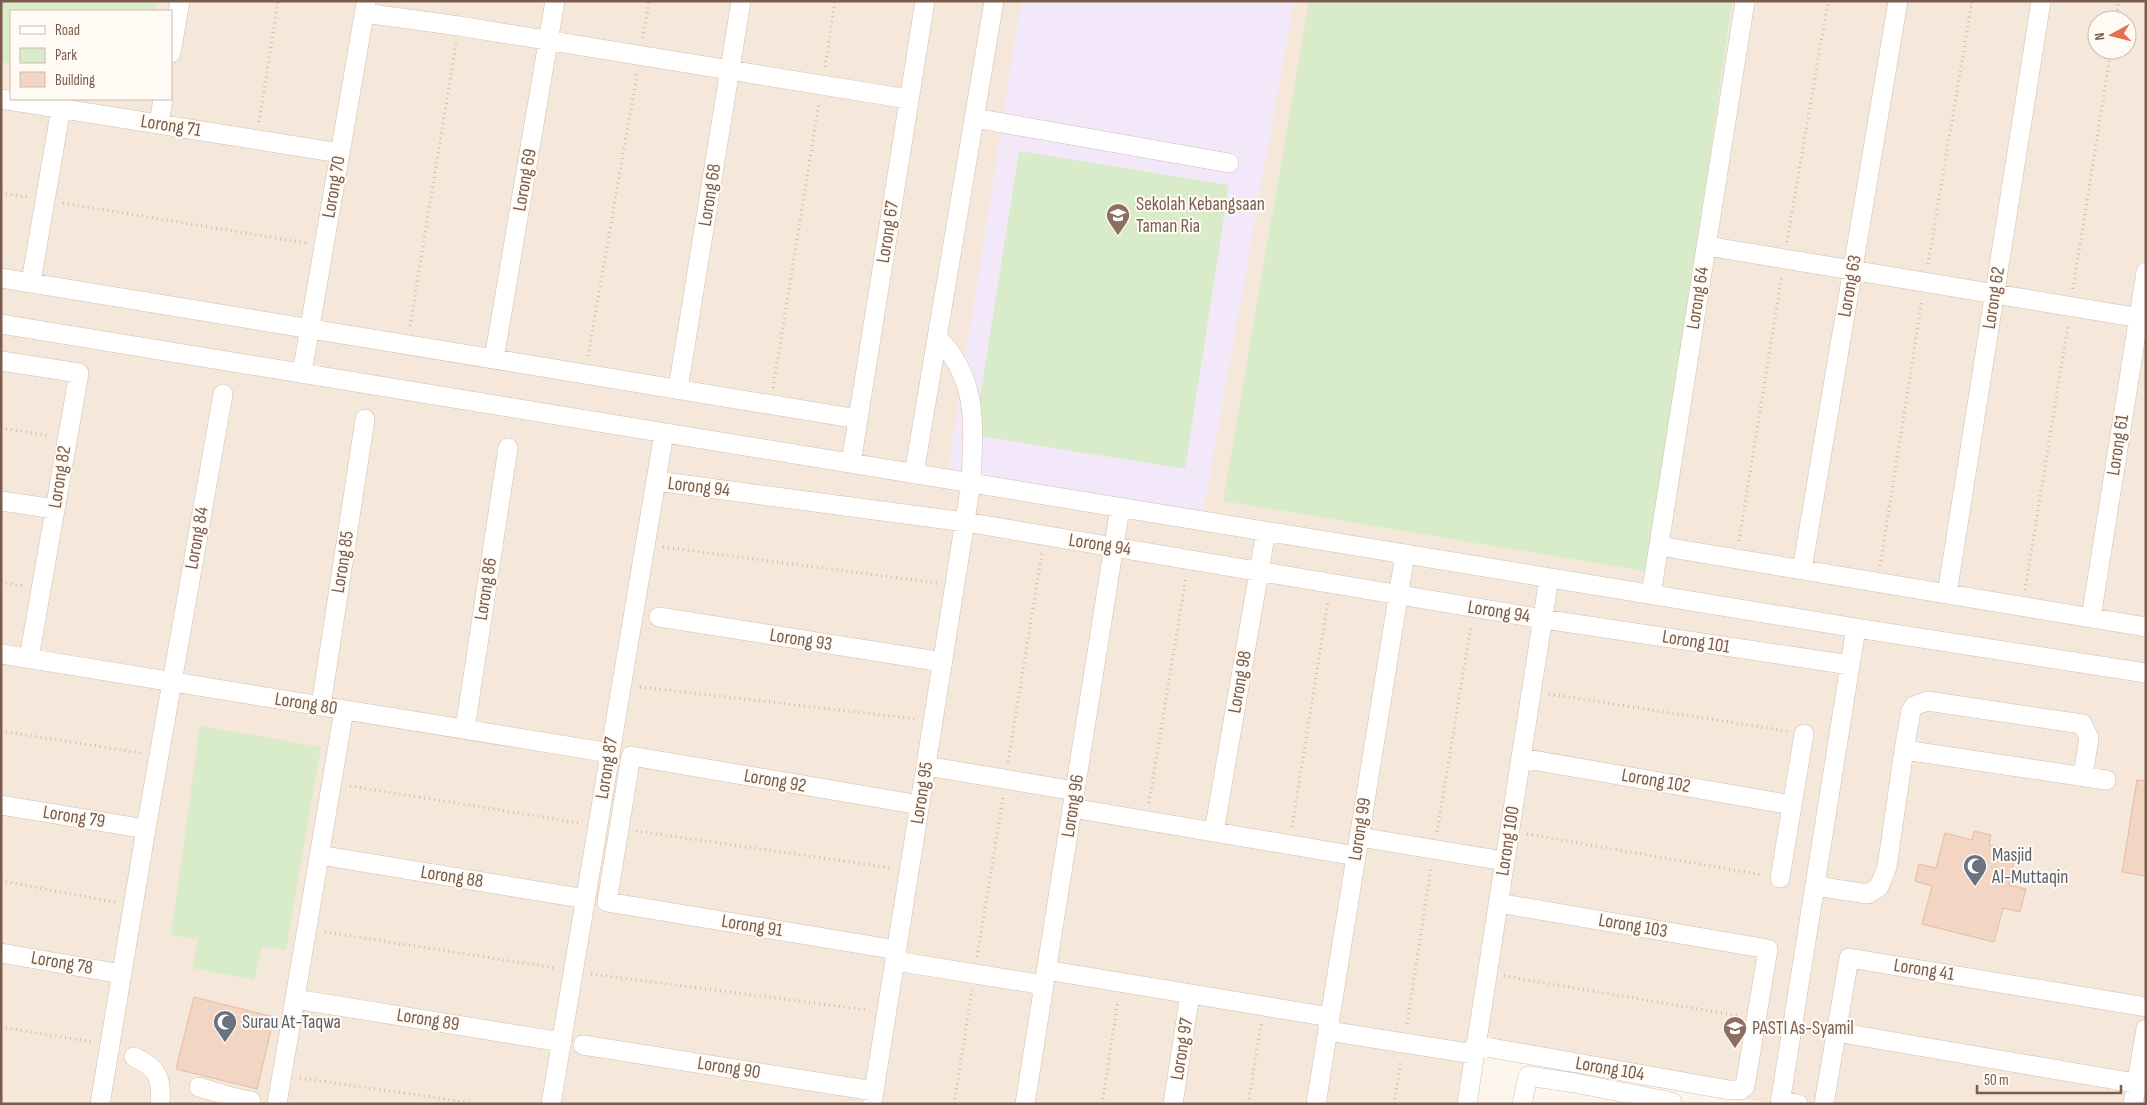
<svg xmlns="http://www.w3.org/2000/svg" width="2147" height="1105" font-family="'Sofia Sans Condensed',sans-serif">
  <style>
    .residential { fill: #f5e8da; fill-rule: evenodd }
    .education { fill: #f3e8fa }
    .green { fill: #d8ecc9 }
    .building { fill: #f3d5c3; stroke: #e6bba3 }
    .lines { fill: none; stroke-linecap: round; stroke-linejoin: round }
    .minor-casing { stroke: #d1beb0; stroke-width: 20 }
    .path { stroke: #d9b8a5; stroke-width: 3; stroke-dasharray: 1 4; stroke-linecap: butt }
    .minor { stroke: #fff; stroke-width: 19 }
    .labels { text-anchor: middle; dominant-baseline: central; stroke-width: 4; stroke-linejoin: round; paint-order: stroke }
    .street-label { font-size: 19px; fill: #7a5c4d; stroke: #fffaf3 }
    .education-label { font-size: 19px; fill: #785e54; stroke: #fffaf3; text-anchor: start }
    .worship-label { font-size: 19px; fill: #5b616d; stroke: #fffaf3; text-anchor: start }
  </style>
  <rect width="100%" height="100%" fill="#fdf6ec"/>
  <path class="residential" d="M1,1H2146V1104H1776L1477,1054L1468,1104H1ZM11,11H171V99H11ZM2097,20H2127V50H2097Z"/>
  <path class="education" d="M1021,1H1294L1203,514L948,470Z"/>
  <path class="green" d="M1,1H158L155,11H11V64L2,62L1,61Z
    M1309,1H1732L1650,572L1223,501Z
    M1019,151L1229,185L1185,469L974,435Z
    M200,726L321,747L286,950L262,947L254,980L192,968L198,940L171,935Z"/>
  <path class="building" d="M2137,780L2146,781V876L2122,872Z
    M1974,831L1991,835L1989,845L2013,851L2010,860L2014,861L2009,885L2026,889L2020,912L2003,908L1994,942L1922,924L1932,886L1915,881L1919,864L1936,868L1945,833L1972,840Z
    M194,997L274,1017L257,1089L176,1069Z"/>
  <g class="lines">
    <g class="minor-casing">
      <path id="minor" d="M364,13L459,26L908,99
        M171,53L180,1
        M1,99L340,153
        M974,118L1229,163
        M159,124L163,99
        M1707,246L2146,319
        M1,278L858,419
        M31,282L61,108
        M1,324L1856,628L2146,673
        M494,359L555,1
        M1,361L79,373L29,658
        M302,373L366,3
        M678,389L741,1
        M851,463L925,1
        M914,474L994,1
        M656,481L965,522L1543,619L1850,665
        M1,501L55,509
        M1659,546L2146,627
        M1802,570L1898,1
        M1947,594L2041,1
        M1651,595L1745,1
        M659,617L943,662
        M2091,618L2146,272
        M1,654L610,753
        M321,706L365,419
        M465,729L508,448
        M1904,750L1911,711L1914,706L1927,701L2082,724L2089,738L2083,776
        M1521,758L1792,805
        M926,766L1075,791
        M1,805L146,829
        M1072,808L1356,856
        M1214,832L1266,531
        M1359,837L1504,861
        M319,855L586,899
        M1780,878L1804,734
        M1815,886L1868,894L1879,887L1887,867L1904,750L2106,780
        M897,950L607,902L631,756L920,805
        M1,953L122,974
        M895,961L1044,985
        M1046,970L1330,1017
        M295,999L562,1042
        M1328,1031L1474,1054
        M1836,1032L2146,1085
        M583,1045L874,1091
        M1475,1045L1729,1090H1740L1745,1086L1768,949L1498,903
        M134,1057C158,1068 162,1077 160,1104
        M199,1087L232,1097L231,1104
        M232,1097L251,1101
        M1781,1101L1798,1104
        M100,1104L146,829L223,394
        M277,1104L344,710
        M551,1104L664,433
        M872,1104L971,483C973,426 980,381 937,337
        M1025,1104L1120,508
        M1173,1104L1190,994
        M1316,1104L1405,554
        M1467,1104L1549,578
        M1522,1104L1528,1076L1575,1083L1672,1102
        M1780,1104L1856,628
        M1824,1104L1849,958L2146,1007
        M2133,1104L2146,1029"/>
    </g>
    <path class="path" d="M2116,20L2119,1
      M643,38L649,1
      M825,67L835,1
      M259,122L278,1
      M1,193L28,197
      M63,203L306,243
      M1787,242L1828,1
      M1928,264L1972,1
      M2073,289L2111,50
      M410,326L456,44
      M588,356L637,74
      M773,388L819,103
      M1,428L50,436
      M1739,541L1782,275
      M663,547L937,583
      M1880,566L1922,300
      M1,582L23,586
      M2025,590L2068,325
      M640,687L916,719
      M1549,694L1787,731
      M1,731L141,753
      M1008,762L1042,553
      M350,786L580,823
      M1149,803L1186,577
      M1292,827L1328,601
      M636,831L892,868
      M1437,832L1471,626
      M1527,834L1762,875
      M1,881L115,902
      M325,932L556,968
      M977,957L1003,798
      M591,974L868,1010
      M1504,976L1740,1016
      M1407,1024L1431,867
      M1,1027L92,1042
      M300,1078L480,1104
      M954,1104L972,990
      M1102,1104L1118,1001
      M1248,1104L1261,1024
      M1394,1104L1401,1060"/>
    <use href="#minor" class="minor"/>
  </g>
  <defs>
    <g id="school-pin" transform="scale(1.25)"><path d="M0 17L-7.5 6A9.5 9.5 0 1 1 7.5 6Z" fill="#8d6e63" stroke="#fffaf3"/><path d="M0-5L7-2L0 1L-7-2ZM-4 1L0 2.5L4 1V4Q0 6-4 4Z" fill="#fff"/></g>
    <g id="mosque-pin" transform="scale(1.25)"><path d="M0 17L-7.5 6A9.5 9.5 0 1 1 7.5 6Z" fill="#6b7280" stroke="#fffaf3"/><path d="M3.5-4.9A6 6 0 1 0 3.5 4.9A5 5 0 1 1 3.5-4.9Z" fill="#fff"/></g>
  </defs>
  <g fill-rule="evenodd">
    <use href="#school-pin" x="1118" y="215"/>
    <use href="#mosque-pin" x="1975" y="866"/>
    <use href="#mosque-pin" x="225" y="1022"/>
    <use href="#school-pin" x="1735" y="1028"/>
  </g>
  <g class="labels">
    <g class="street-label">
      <text transform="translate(171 126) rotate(9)">Lorong 71</text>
      <text transform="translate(525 180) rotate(-80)">Lorong 69</text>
      <text transform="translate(334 187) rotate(-80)">Lorong 70</text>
      <text transform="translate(710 195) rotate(-81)">Lorong 68</text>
      <text transform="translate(888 232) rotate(-81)">Lorong 67</text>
      <text transform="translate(1850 286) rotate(-80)">Lorong 63</text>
      <text transform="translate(1698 298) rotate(-81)">Lorong 64</text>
      <text transform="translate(1994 298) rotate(-81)">Lorong 62</text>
      <text transform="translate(2118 445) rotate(-81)">Lorong 61</text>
      <text transform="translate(60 477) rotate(-81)">Lorong 82</text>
      <text transform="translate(699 487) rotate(7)">Lorong 94</text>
      <text transform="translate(197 538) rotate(-80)">Lorong 84</text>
      <text transform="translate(1100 545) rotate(9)">Lorong 94</text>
      <text transform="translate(343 562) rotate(-81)">Lorong 85</text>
      <text transform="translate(486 589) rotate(-81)">Lorong 86</text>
      <text transform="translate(1499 612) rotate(9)">Lorong 94</text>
      <text transform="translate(801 640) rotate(9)">Lorong 93</text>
      <text transform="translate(1696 642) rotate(9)">Lorong 101</text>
      <text transform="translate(1240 682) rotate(-80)">Lorong 98</text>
      <text transform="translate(306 704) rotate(9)">Lorong 80</text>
      <text transform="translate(607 768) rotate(-81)">Lorong 87</text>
      <text transform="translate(775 781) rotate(10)">Lorong 92</text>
      <text transform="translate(1656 781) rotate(10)">Lorong 102</text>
      <text transform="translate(922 793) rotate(-81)">Lorong 95</text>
      <text transform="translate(1073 806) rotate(-81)">Lorong 96</text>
      <text transform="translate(74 817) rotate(9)">Lorong 79</text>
      <text transform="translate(1360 829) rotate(-81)">Lorong 99</text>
      <text transform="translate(1508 841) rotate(-81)">Lorong 100</text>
      <text transform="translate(452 877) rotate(9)">Lorong 88</text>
      <text transform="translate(752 926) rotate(9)">Lorong 91</text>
      <text transform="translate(1633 926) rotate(10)">Lorong 103</text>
      <text transform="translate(62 963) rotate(10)">Lorong 78</text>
      <text transform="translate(1924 970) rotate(9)">Lorong 41</text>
      <text transform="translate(428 1020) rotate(9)">Lorong 89</text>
      <text transform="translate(1182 1049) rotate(-81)">Lorong 97</text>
      <text transform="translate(729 1068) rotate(9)">Lorong 90</text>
      <text transform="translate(1610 1069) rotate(10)">Lorong 104</text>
    </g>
    <g class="education-label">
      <text x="1136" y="204">Sekolah Kebangsaan<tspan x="1136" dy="22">Taman Ria</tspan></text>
      <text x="1752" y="1028">PASTI As-Syamil</text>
    </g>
    <g class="worship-label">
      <text x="1992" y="855">Masjid<tspan x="1992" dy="22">Al-Muttaqin</tspan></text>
      <text x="242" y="1022">Surau At-Taqwa</text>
    </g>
  </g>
  <rect width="2147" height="1105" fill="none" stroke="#7a5c4d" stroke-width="5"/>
  <rect x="10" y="10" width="162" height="90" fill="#fffaf3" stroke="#cabbb1"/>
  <rect x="20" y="26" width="25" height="8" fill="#ffffff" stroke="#cabbb1"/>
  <text x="55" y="35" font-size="15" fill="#7a5c4d">Road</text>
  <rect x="20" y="48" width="25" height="15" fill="#d8ecc9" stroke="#cabbb1"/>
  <text x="55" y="60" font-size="15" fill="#7a5c4d">Park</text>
  <rect x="20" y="72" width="25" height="15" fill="#f3d5c3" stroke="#cabbb1"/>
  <text x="55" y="85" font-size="15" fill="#7a5c4d">Building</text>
  <g transform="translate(2112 35) rotate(263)"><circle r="24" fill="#fffaf3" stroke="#cabbb1"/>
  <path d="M0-4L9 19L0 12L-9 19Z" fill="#e76f51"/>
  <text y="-8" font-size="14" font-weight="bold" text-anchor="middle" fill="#7a5c4d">N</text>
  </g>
  <path d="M1977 1085v8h144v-8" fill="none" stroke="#7a5c4d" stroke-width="2.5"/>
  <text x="1984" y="1085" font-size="15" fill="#7a5c4d" stroke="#fffaf3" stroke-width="4" paint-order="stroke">50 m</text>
</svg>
